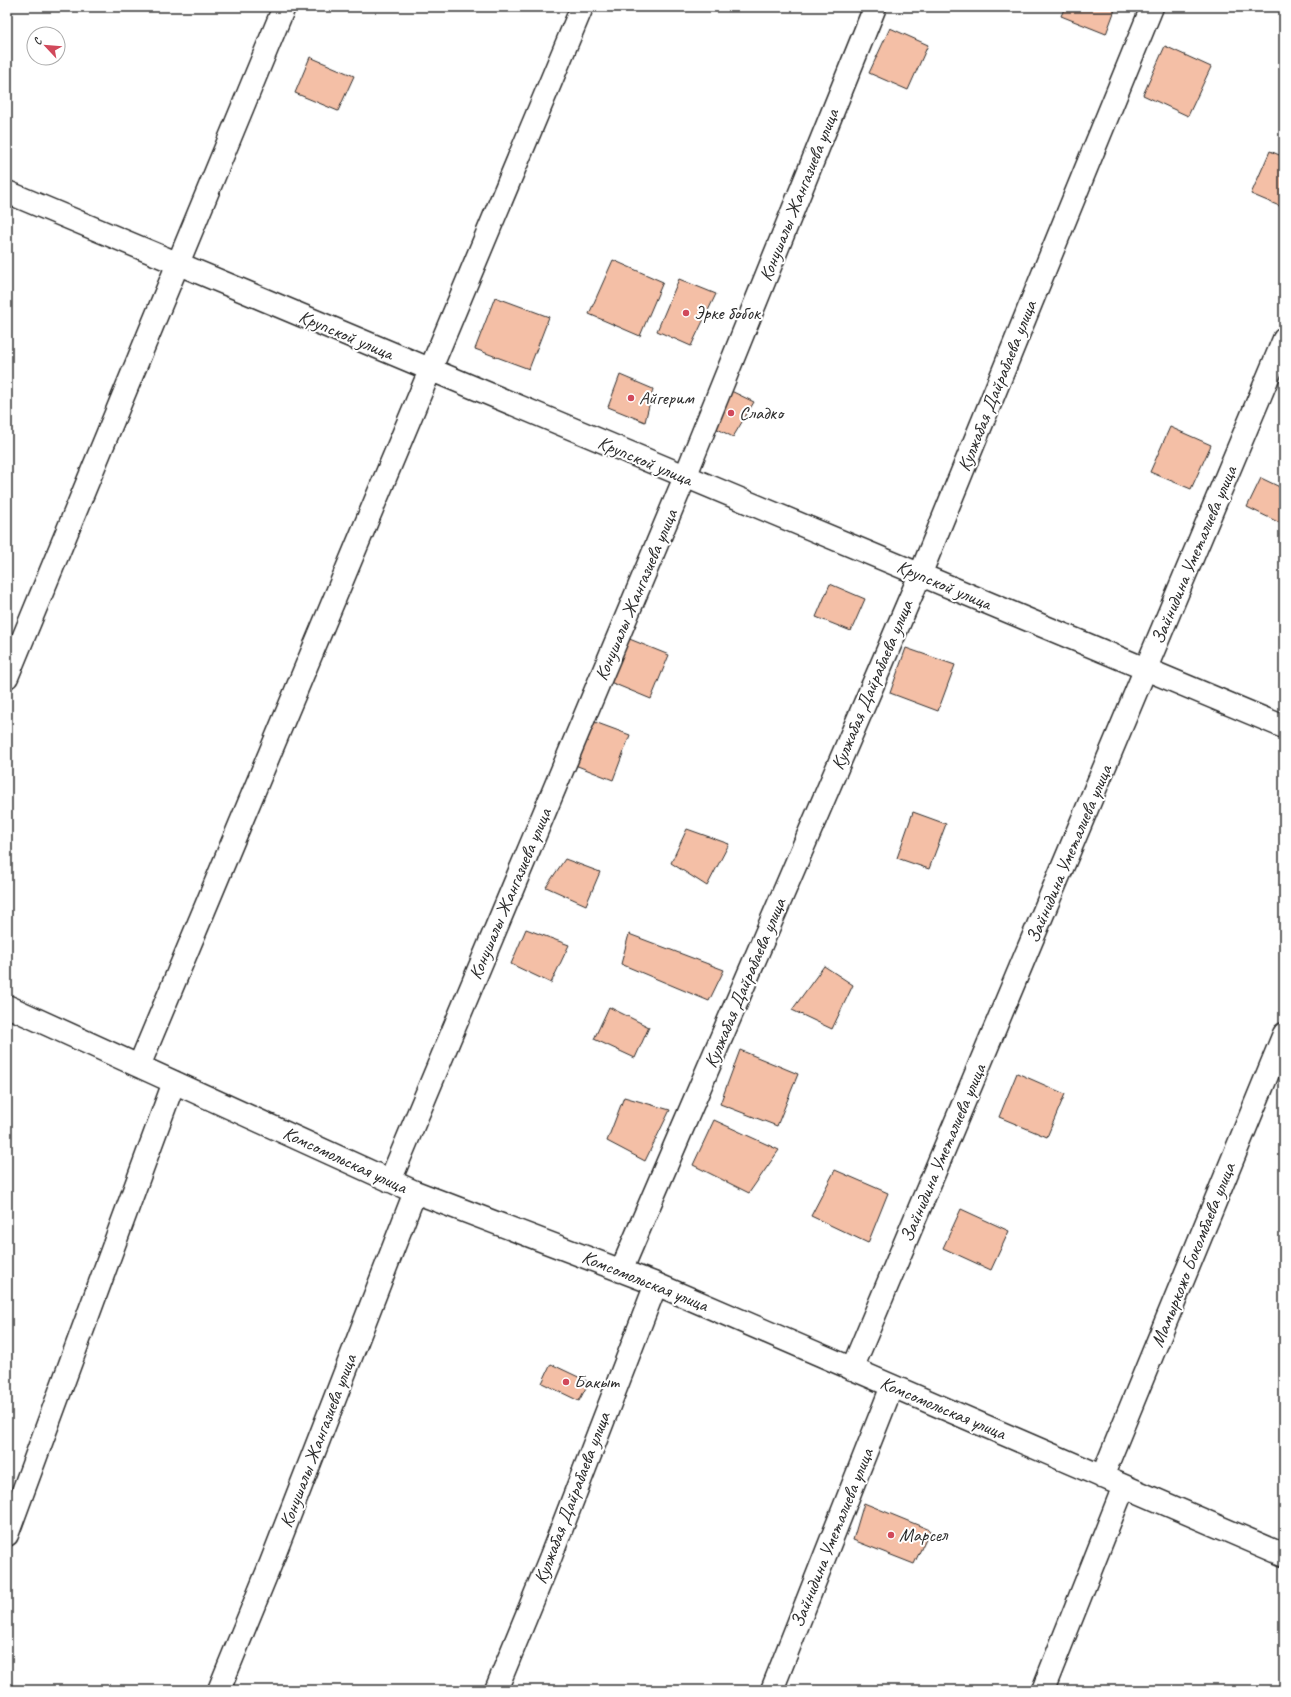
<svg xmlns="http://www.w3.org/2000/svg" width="1291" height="1697" font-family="Caveat,sans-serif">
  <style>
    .building { fill: #f4bfa6; stroke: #2b2b2b }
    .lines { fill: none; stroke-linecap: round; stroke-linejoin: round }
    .street-casing { stroke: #2b2b2b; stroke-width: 25 }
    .street { stroke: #fff; stroke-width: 22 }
    .poi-dot { fill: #d1495b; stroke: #fff; stroke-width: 1.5 }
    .labels { text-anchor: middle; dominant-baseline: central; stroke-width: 4; stroke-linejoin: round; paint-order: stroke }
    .street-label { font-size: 19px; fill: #2b2b2b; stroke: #fff }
    .poi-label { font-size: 19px; fill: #2b2b2b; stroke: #fff; text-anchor: start }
  </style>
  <rect width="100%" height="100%" fill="#fff"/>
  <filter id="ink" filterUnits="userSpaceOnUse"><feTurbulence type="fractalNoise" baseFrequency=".025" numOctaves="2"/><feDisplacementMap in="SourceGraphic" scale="8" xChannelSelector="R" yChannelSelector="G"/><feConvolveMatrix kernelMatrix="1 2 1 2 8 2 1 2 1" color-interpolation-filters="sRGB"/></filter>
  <g filter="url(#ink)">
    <path class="building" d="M1065,7H1116L1106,34L1061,16Z
      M890,28L928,45L908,90L869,73Z
      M1165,46L1211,67L1188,116L1143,95Z
      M310,57L354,76L338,111L295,93Z
      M1270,151L1284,157V208L1251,194Z
      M613,260L663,282L640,336L589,314Z
      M679,279L716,294L691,346L657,331Z
      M495,297L549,317L529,369L475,349Z
      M620,375L653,389L645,422L608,407Z
      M727,389L754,402L733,437L708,424Z
      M1170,427L1211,445L1191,489L1150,472Z
      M1261,478L1284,489V525L1247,507Z
      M830,584L865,599L851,631L816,617Z
      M627,638L669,655L651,699L610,682Z
      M906,648L955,665L938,711L890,693Z
      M592,721L630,735L613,780L575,765Z
      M913,812L946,824L929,869L897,858Z
      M687,829L729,844L707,886L671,863Z
      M565,859L600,872L586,905L546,887Z
      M526,929L569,945L551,983L511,964Z
      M629,934L724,970L709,1001L621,964Z
      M824,966L853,985L832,1029L792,1010Z
      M609,1007L649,1027L635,1058L594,1039Z
      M740,1050L798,1074L777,1126L720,1104Z
      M1017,1073L1065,1094L1047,1137L999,1117Z
      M624,1097L670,1110L645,1161L607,1141Z
      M714,1120L779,1150L749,1193L693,1165Z
      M835,1170L888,1193L868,1243L811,1216Z
      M961,1209L1009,1231L991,1270L943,1248Z
      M551,1364L589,1382L579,1401L542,1383Z
      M864,1503L930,1530L914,1564L853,1540Z"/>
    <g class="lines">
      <g class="street-casing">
        <path id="street" d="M7,192L1284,727
          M7,677L284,7
          M7,1006L415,1192L656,1284L1284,1555
          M139,1066L582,7
          M390,1181L685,477L875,7
          M621,1271L920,575L1152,7
          M852,1369L1284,339
          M1102,1477L1284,1034
          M7,1535L174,1082
          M219,1690L271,1563L415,1192
          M496,1690L551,1556L656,1284
          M772,1690L892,1386
          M1043,1690L1124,1486"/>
      </g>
      <use href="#street" class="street"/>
    </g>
  </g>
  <g class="poi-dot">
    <circle cx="686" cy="313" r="4"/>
    <circle cx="631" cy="398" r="4"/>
    <circle cx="731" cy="413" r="4"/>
    <circle cx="566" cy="1382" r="4"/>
    <circle cx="891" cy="1535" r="4"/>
  </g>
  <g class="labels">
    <g class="street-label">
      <text transform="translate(799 195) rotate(-68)">Конушалы Жангазиева улица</text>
      <text transform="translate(346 335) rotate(23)">Крупской улица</text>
      <text transform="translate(997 386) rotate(-68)">Кулжабая Дайрабаева улица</text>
      <text transform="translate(645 461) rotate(23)">Крупской улица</text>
      <text transform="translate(1194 555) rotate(-67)">Зайнидина Уметалиева улица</text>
      <text transform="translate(944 585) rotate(23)">Крупской улица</text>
      <text transform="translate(636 595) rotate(-67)">Конушалы Жангазиева улица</text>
      <text transform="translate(872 685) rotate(-67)">Кулжабая Дайрабаева улица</text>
      <text transform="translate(1069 854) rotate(-67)">Зайнидина Уметалиева улица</text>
      <text transform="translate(510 894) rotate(-67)">Конушалы Жангазиева улица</text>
      <text transform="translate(745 983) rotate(-67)">Кулжабая Дайрабаева улица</text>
      <text transform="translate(943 1153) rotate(-67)">Зайнидина Уметалиева улица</text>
      <text transform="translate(345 1160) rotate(25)">Комсомольская улица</text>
      <text transform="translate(1193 1255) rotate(-68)">Мамыркожо Бокомбаева улица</text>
      <text transform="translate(645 1281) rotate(22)">Комсомольская улица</text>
      <text transform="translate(943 1408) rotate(23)">Комсомольская улица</text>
      <text transform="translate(318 1441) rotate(-69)">Конушалы Жангазиева улица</text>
      <text transform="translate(572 1498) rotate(-69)">Кулжабая Дайрабаева улица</text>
      <text transform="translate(832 1538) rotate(-68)">Зайнидина Уметалиева улица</text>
    </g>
    <g class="poi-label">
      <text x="694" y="313">Эрке бобок</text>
      <text x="639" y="398">Айгерим</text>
      <text x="739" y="413">Сладко</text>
      <text x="574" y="1382">Бакыт</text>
      <text x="899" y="1535">Марсел</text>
    </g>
  </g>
  <rect width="1291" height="1697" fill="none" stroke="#fff" stroke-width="24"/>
  <rect x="12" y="12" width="1267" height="1673" fill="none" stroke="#2b2b2b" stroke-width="1.5" filter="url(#ink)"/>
  <g transform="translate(46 46) rotate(296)"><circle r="19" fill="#ffffff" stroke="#aaaaaa"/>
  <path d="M0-3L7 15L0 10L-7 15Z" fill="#d1495b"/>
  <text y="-6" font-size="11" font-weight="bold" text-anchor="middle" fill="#2b2b2b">С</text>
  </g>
</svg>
